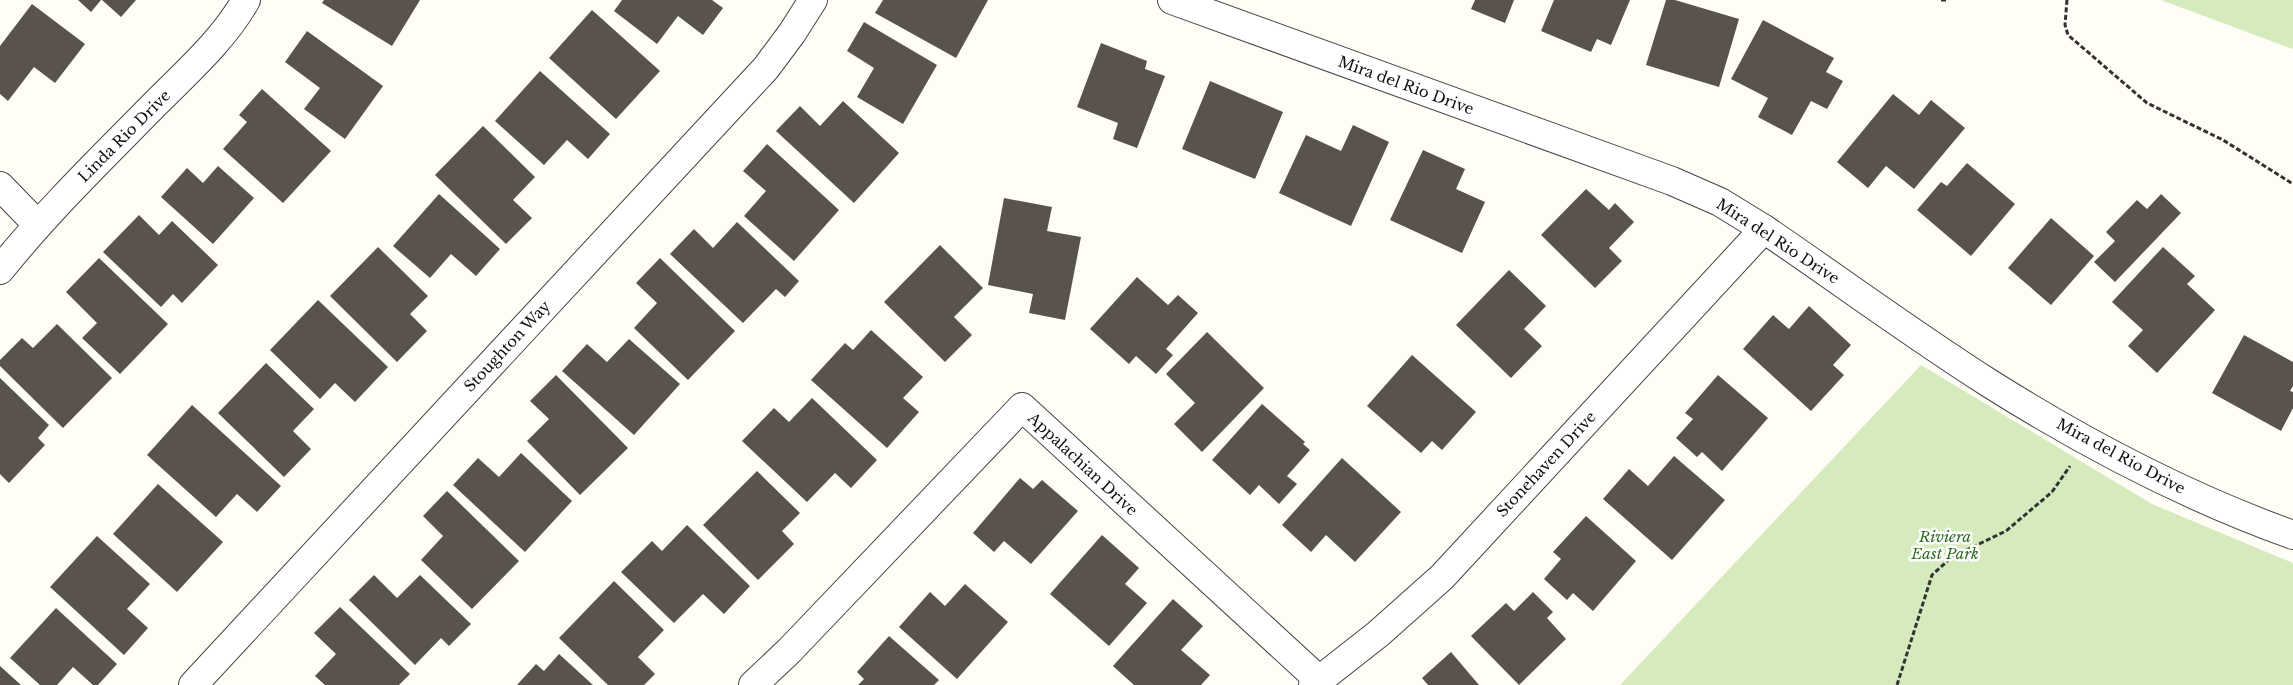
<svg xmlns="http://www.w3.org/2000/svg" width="2293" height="685" font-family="'Libre Baskerville',serif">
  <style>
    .green { fill: #d5ebbd }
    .building { fill: #5a524d }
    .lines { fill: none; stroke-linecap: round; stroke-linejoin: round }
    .minor-casing { stroke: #444; stroke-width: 30 }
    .tertiary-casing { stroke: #444; stroke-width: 30 }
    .path { stroke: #333; stroke-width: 3; stroke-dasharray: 5 2.5; stroke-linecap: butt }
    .minor { stroke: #fff; stroke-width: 28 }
    .tertiary { stroke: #fff; stroke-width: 28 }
    .labels { text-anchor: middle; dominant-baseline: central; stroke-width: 5; stroke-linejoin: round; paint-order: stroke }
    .street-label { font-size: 15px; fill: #111; stroke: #fff }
    .park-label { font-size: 15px; font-style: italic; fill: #2f6b1f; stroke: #fff }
  </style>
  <rect width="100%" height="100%" fill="#fffdf5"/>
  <path class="green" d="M2161,0H2293V49Z
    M1921,365L2152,504L2293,563V685H1620Z"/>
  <path class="building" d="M78,0H101L91,12Z
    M102,0H136L121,17Z
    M324,0H420L392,46L322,3Z
    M622,0H712L723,8L703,35L678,16L657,44L614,11Z
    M883,0H988L956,58L875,13Z
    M1475,0H1514L1505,23L1471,9Z
    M1554,0H1630L1611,45L1597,39L1591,52L1541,31Z
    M1666,0H1675L1739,19L1719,87L1646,65Z
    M32,4L85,44L55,83L34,67L8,101L0,94V46Z
    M592,10L660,71L616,119L549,58Z
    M1763,20L1834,58L1826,72L1843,81L1827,109L1811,101L1792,135L1758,117L1768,98L1731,79Z
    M864,22L937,65L903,124L857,97L874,68L847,51Z
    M307,31L383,86L345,139L304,109L320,88L285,62Z
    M1101,43L1147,61L1145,69L1165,76L1137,148L1113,139L1118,123L1077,107Z
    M540,71L610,134L588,159L567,140L544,165L495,121Z
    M1210,81L1283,112L1255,179L1182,149Z
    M262,89L331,151L283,203L223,149L247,122L239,115Z
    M1893,94L1919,115L1931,100L1965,128L1914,189L1886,166L1868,188L1837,162Z
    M843,101L899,153L854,203L776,131L800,106L820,126Z
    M1353,125L1389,142L1351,226L1279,193L1306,135L1341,151Z
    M483,126L535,177L513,200L532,218L506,244L435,175Z
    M767,144L839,210L794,261L744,216L766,191L743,171Z
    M1423,150L1465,169L1456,189L1485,202L1462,253L1390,220Z
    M1967,163L2015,204L1971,256L1917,210L1941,182L1947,186Z
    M218,166L254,198L213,244L161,197L187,168L203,183Z
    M1586,189L1609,210L1615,203L1634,222L1609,248L1622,261L1595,288L1541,235Z
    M439,194L500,249L476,276L451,254L430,278L393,246Z
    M2161,194L2181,213L2115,282L2094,262L2115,241L2106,232L2137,200L2147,209Z
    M1004,198L1052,207L1047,231L1081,237L1065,320L1029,313L1033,294L988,285Z
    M139,215L159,235L172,221L218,265L182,303L173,294L161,307L103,252Z
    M2051,218L2094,256L2051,305L2008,268Z
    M737,222L799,281L785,297L776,289L743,323L670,254L694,229L713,248Z
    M940,245L983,288L954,317L972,335L945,362L884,302Z
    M378,247L428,296L410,314L427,331L397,362L330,296Z
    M2163,247L2195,276L2187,284L2215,310L2157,373L2128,346L2143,330L2112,302Z
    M99,258L168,324L120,374L82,338L97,323L66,292Z
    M660,258L735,331L688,380L634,328L657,303L636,283Z
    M1509,270L1546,306L1524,329L1542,346L1511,378L1456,325Z
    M1137,277L1168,305L1178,295L1198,313L1166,349L1173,355L1156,374L1136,356L1129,364L1090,329Z
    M318,300L388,367L355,402L335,383L320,399L270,350Z
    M1809,306L1851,345L1833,365L1844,375L1811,411L1743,349L1773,315L1789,329Z
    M57,324L112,378L63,428L0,366V360L22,338L33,348Z
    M871,330L923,377L903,398L919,412L887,448L811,380L845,343L853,350Z
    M1207,332L1264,388L1202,452L1174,424L1195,403L1166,374Z
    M2244,335L2293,362V386L2290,391L2293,392V408L2281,431L2212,393Z
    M629,339L680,384L634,435L562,371L587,344L607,362Z
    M1412,355L1476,412L1442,450L1432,441L1421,453L1367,406Z
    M266,363L314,409L293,431L311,449L284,477L218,413Z
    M556,375L628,448L580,495L527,441L549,419L530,401Z
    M1718,375L1768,418L1722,471L1702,452L1697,457L1676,438L1693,419L1685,413Z
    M0,378L49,425L38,438L45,445L9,483L0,474Z
    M812,398L877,460L851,488L835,473L807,502L742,441L774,408L789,422Z
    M1262,404L1305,442L1303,444L1310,450L1287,476L1297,484L1279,504L1259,485L1250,495L1212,460Z
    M192,405L281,486L257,512L237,494L216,517L147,455Z
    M521,453L572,501L525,552L453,485L478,458L499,477Z
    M1674,456L1725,500L1672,560L1603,499L1629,469L1648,486Z
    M1342,458L1401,512L1355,562L1326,535L1311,552L1282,525Z
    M757,471L800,513L782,531L794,544L758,580L703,525Z
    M1020,478L1033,489L1042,480L1078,511L1031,564L1004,541L994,552L973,533Z
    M158,484L223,542L177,592L113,534Z
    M447,491L519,561L472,609L421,560L443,536L423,516Z
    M1586,516L1636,561L1593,611L1573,593L1567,600L1544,579L1561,559L1553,552Z
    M687,525L750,586L724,614L703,594L674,623L621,572L652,541L662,551Z
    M1102,535L1139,568L1125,584L1147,603L1109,646L1050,594Z
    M97,536L150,584L127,609L148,628L124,655L50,587Z
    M374,575L397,598L420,575L471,624L449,646L441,638L415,665L349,600Z
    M614,581L664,630L638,657L655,674L644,685H608L559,638Z
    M965,584L1008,622L957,679L899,627L930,592L945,606Z
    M1533,592L1553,612L1547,618L1566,639L1519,685L1471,636L1506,603L1514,611Z
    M1173,599L1203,626L1181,650L1210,675L1201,685H1134L1113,666Z
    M340,607L410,674L399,685H325L315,676L336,654L314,633Z
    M56,608L117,664L98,685H93L73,667L57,685H40L10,658Z
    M889,636L939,680L934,685H858L864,679L857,672Z
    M1451,652L1479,685H1428L1422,678Z
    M559,654L593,685H517L536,664L544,671Z
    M0,666L21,685H0Z"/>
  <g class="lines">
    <g class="minor-casing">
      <path id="minor" d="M0,186L37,224
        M0,270C48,210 103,157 156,103C188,71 224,39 246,0
        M193,685L766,68L792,33L813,0
        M753,685L789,651L1022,407L1319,680
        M1313,685L1378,634L1442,577L1764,229C1839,280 1912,334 1989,383C2084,443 2187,497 2293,535"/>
    </g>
    <g class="tertiary-casing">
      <path id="tertiary" d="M1172,0L1672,181L1720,202L1764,229"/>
    </g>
    <path class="path" d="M1941,0H1948
      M2067,0L2065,25L2068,35L2147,103L2223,140L2293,184
      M1897,685L1932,575L1952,557L2006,531L2052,492L2070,466"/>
    <use href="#minor" class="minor"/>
    <use href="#tertiary" class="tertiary"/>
  </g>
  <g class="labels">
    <g class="street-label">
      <text transform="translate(1406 85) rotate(20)">Mira del Rio Drive</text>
      <text transform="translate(124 136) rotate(-45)">Linda Rio Drive</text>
      <text transform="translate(1778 241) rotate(33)">Mira del Rio Drive</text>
      <text transform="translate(507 346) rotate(-47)">Stoughton Way</text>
      <text transform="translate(2121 456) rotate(28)">Mira del Rio Drive</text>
      <text transform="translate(1083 464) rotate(43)">Appalachian Drive</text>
      <text transform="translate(1546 464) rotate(-47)">Stonehaven Drive</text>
    </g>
    <g class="park-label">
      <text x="1945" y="536">Riviera<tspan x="1945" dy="17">East Park</tspan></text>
    </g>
  </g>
</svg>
